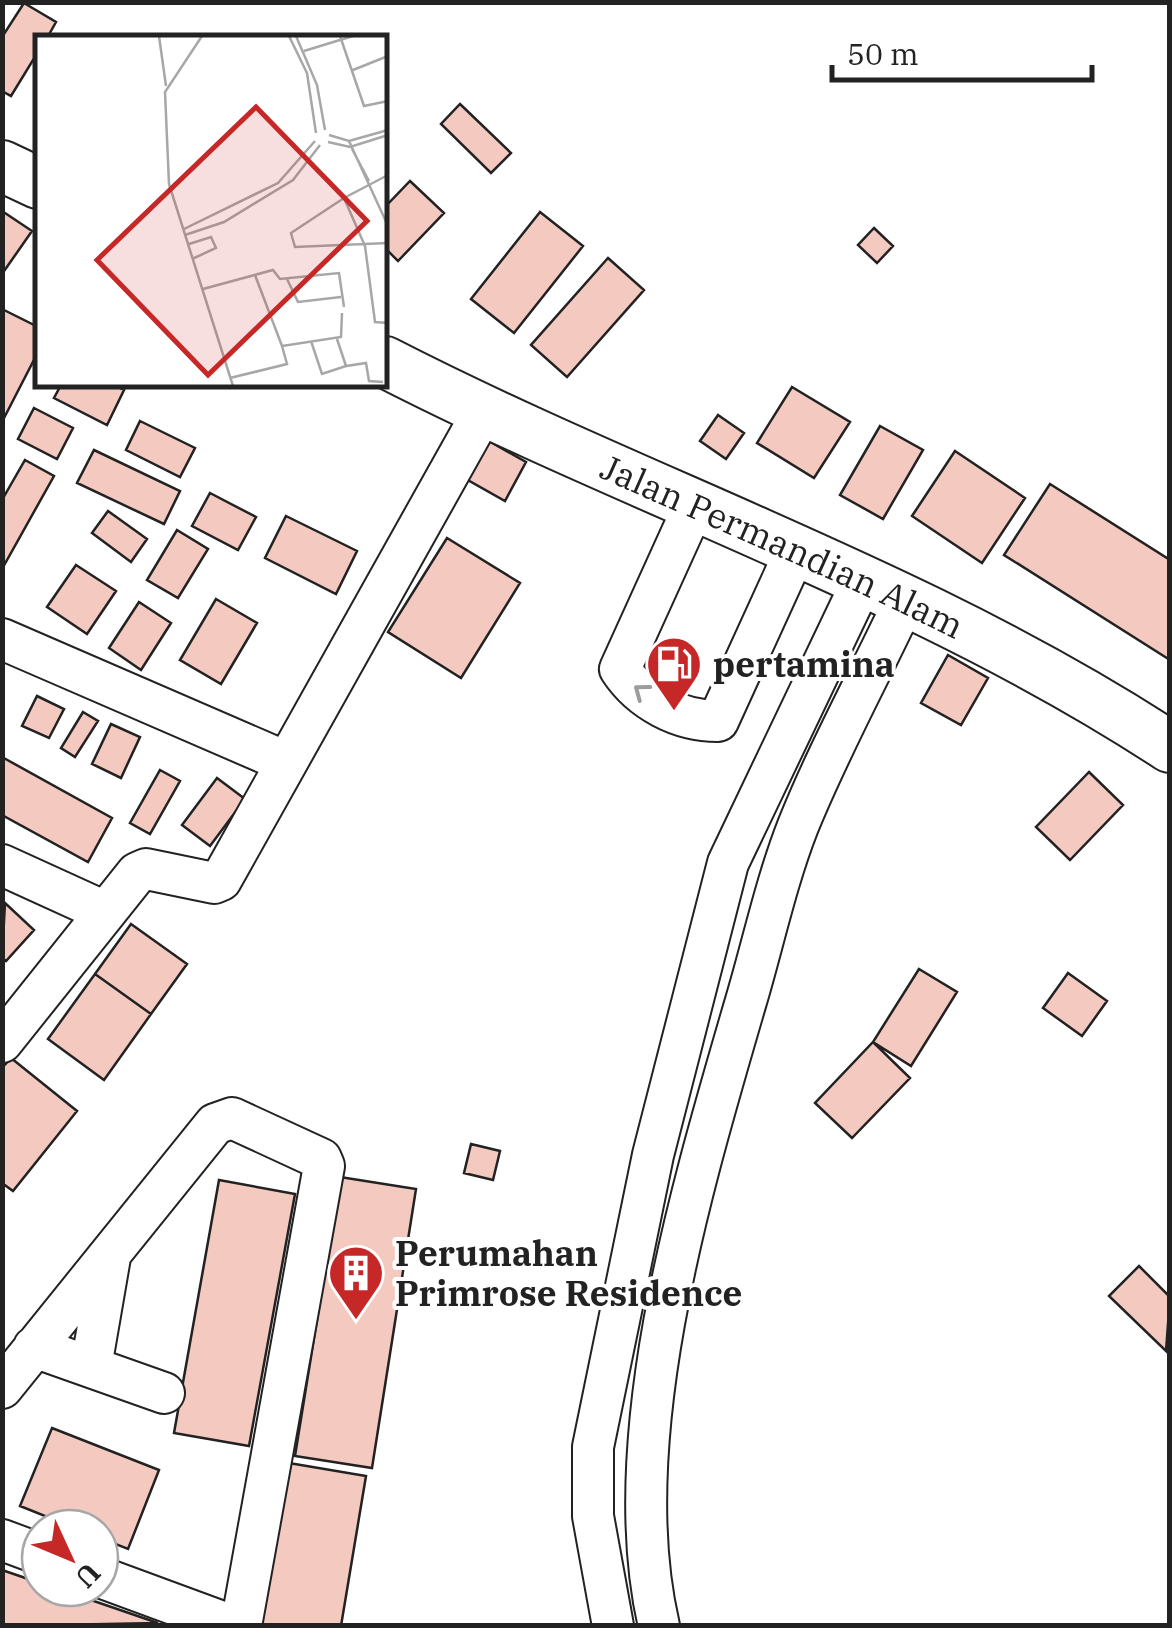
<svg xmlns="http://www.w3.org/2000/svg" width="1172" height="1628" font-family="'IBM Plex Serif',serif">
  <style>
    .building { fill: #f3c9c0; stroke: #222; stroke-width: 2.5 }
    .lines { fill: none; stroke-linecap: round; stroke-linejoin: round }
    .minor-casing { stroke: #222; stroke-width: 44 }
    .major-casing { stroke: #222; stroke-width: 54 }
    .minor { stroke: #fff; stroke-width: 40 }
    .major { stroke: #fff; stroke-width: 50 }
    .oneway { stroke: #9c9c9c }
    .labels { text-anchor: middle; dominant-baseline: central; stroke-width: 8; stroke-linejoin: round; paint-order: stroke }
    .street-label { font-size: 35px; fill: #222; stroke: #fff }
    .poi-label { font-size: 35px; font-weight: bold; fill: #222; stroke: #fff; text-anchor: start }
    .inset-road { fill: none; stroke: #a7a7a7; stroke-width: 2.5 }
    .view { fill: #c62828; fill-opacity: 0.15; stroke: #c62828; stroke-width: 5 }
    .inset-edge { fill: none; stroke: #222; stroke-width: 5 }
  </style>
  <rect width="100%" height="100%" fill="#fff"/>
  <path class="building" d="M24,3L56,22L47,38H38V52L11,96L2,91V37Z
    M460,104L511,153L491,173L441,124Z
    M410,181L444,213L398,261L385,248V207Z
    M2,211L32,231L2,274Z
    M540,212L583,246L514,333L471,299Z
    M874,228L893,246L877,263L858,245Z
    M608,258L644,290L567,377L531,345Z
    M2,309L38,327V352L3,420Z
    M61,385H114L124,390L107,425L54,398Z
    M792,387L850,422L814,478L757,443Z
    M34,408L73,428L57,459L18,439Z
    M718,415L744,433L726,459L700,441Z
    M140,421L195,448L180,477L126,450Z
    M880,426L923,450L883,519L840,495Z
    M487,440L526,462L505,501L466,479Z
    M94,450L180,491L164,524L77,483Z
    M955,451L1025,498L982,563L912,516Z
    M25,460L54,476L2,569V500Z
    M1050,484L1170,560V660L1004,555Z
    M210,493L256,517L238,550L192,526Z
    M108,511L147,539L131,562L92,533Z
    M286,516L357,551L336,594L265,558Z
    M177,530L208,549L178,598L147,580Z
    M447,538L520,583L461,678L388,632Z
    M76,565L116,591L87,634L47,607Z
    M216,599L257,623L221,684L180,660Z
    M139,602L171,623L141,670L109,648Z
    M948,655L988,678L961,725L921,703Z
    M37,696L64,709L49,738L22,726Z
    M83,712L98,721L75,757L61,748Z
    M111,724L140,737L121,778L92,764Z
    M2,757L112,818L88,862L2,815Z
    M160,770L180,781L150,834L130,823Z
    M1089,772L1123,805L1070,860L1036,827Z
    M217,778L245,799L210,846L182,825Z
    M5,903L34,930L6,961L2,958Z
    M131,924L187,964L151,1014L95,974Z
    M919,969L957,992L911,1066L873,1042Z
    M1068,973L1107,1001L1082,1036L1043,1008Z
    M95,974L151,1014L104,1080L48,1039Z
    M873,1042L910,1078L852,1138L815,1103Z
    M11,1058L77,1111L13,1191L2,1183V1068Z
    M471,1144L500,1151L493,1180L464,1173Z
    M340,1177L416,1189L372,1468L295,1456Z
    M219,1180L295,1194L249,1446L174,1433Z
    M1139,1266L1170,1297L1166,1351L1109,1296Z
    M52,1428L159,1470L128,1549L100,1538V1528H75L20,1506Z
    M289,1463L366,1476L341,1626H261Z
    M2,1570L40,1583V1588H56L158,1623L2,1626Z"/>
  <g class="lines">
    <g class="minor-casing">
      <path id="minor" d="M694,506L620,669C641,701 679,721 718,721L796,550
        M2,639L286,762
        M2,865L103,911
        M2,1042L137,873L146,869L214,883L221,880L483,412
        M34,1347L164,1393
        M91,1367L110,1257
        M2,1388L215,1124L232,1118L321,1159L324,1166L241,1626
        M2,1540L40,1554
        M100,1577L233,1626
        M613,1626L593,1516V1447L653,1155L728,863L863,580
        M659,1626C615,1439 693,1183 746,1001C763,944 776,882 798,826C829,749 870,675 905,600"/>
    </g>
    <g class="major-casing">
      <g id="major">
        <path d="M2,166L38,183"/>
        <path id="s1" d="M385,362C644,495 925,586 1170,747"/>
      </g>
    </g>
    <use href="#minor" class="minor"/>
    <use href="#major" class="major"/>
  </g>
  <defs><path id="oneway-chevron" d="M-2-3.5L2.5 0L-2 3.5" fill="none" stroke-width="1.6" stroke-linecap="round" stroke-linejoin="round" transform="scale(2.5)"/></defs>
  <use class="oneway" href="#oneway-chevron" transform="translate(641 691) rotate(-143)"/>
  <defs>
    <g id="fuel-pin" transform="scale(2.875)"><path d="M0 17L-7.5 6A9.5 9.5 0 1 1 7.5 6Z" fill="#c62828" stroke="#fff"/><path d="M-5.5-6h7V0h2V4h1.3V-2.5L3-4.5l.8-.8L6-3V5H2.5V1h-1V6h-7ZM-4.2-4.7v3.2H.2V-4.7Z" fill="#fff"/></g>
    <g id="building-pin" transform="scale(2.875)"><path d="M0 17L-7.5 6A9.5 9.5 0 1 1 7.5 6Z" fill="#c62828" stroke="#fff"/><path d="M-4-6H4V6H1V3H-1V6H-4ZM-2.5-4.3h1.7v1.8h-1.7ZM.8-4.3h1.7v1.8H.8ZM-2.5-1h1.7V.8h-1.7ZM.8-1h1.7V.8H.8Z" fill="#fff"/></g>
  </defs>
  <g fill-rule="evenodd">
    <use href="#fuel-pin" x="674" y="664"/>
    <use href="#building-pin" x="356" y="1273"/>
  </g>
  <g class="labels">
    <g class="street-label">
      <text stroke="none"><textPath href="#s1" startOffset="438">Jalan Permandian Alam</textPath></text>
    </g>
    <g class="poi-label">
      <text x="713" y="664">pertamina</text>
      <text x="395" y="1253">Perumahan<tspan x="395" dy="40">Primrose Residence</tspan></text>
    </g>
  </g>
  <g transform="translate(35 35)">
    <rect width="352" height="352" fill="#fff"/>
    <path class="inset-road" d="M124,1L131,51M167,1L130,57L134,149L198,351M254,1L272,38L281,98M261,1L282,50L290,95M305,1L329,71L353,66M269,16L318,1M318,35L353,21M294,100L314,106L353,95M314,106L353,191M293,107L315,112L353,100M317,114L334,146M353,140L309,163L330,211L340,287L353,288M309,163L256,198L260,212L353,208M149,194L243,148L280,106M150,200L189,187L258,145L285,110M154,209L176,202L181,213L157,224M220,240L247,311M252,244L263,267L306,262M168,254L238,235L245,244L304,238L309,272M302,304L311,331L331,328L334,346L348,347M276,306L287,339L311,331M195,343L252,329L247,311L306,302L307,278"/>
    <path class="view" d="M221,72L332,186L173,340L62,225Z"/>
    <rect width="352" height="352" class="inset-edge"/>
  </g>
  <rect width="1172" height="1628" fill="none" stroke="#222222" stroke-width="10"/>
  <g transform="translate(70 1558) rotate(134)"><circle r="48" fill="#ffffff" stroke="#a7a7a7" stroke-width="2.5"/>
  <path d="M0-8L18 38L0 25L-18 38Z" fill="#c62828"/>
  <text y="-15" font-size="28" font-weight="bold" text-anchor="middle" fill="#222222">U</text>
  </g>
  <path d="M832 65v15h260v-15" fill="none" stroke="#222222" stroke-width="5"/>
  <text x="847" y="65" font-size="30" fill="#222222" stroke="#ffffff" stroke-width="8" paint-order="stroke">50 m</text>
</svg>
